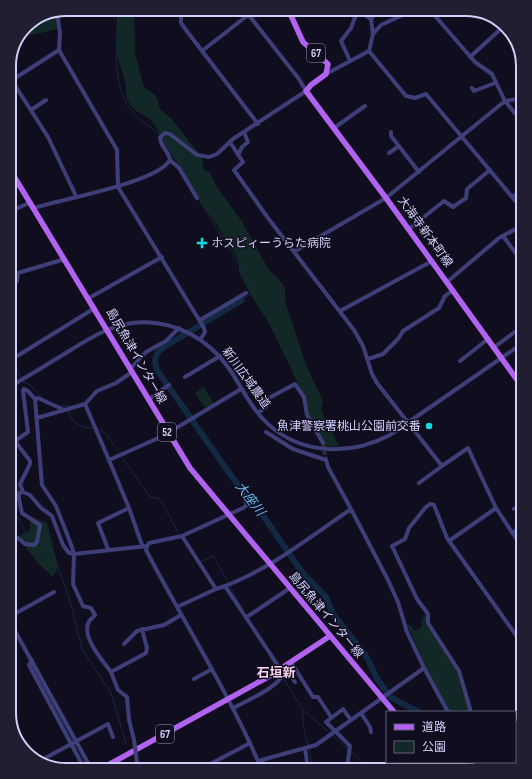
<svg xmlns="http://www.w3.org/2000/svg" width="532" height="779" font-family="'Sofia Sans Condensed','Noto Sans JP',sans-serif">
  <style>
    .green { fill: #122826 }
    .lines { fill: none; stroke-linecap: round; stroke-linejoin: round }
    .stream { stroke: #132943; stroke-width: 1 }
    .river { stroke: #132943; stroke-width: 6 }
    .minor-tunnel { stroke: #2d2b3f; stroke-width: 4; stroke-dasharray: 4 2; stroke-linecap: butt }
    .minor { stroke: #3e3f79; stroke-width: 4 }
    .major { stroke: #b262f0; stroke-width: 5.5 }
    .minor-bridge { stroke: #3e3f79; stroke-width: 4 }
    .poi-dot { fill: #16d9e1; stroke: #100e1e; stroke-width: 1.5 }
    .labels { text-anchor: middle; dominant-baseline: central; stroke-width: 3; stroke-linejoin: round; paint-order: stroke }
    .shield { fill: #100e1e; stroke: #9896b8; stroke-width: 1 }
    .shield-label { font-size: 11px; font-weight: bold; fill: #d2d0fa }
    .street-label { font-size: 12px; fill: #d2d0fa; stroke: #100e1e }
    .poi-label { font-size: 12px; fill: #d2d0fa; stroke: #100e1e; text-anchor: start }
    .water-label { font-size: 13px; font-style: italic; fill: #68baf0; stroke: #100e1e }
    .neighbourhood-label { font-size: 13px; font-weight: bold; fill: #fbd2ee; stroke: #100e1e }
    .rim { fill: none; stroke: #d2d0fa; stroke-width: 2 }
  </style>
  <rect width="100%" height="100%" fill="#100e1e"/>
  <path class="green" d="M118,9H134L135,53L144,87L156,96L160,109C176,120 185,138 198,152V154L169,131L160,134L151,120L132,108L127,99L125,81L117,55Z
    M58,12V29L28,36L24,32L28,23Z
    M165,134L170,135L193,154L202,158L204,170L210,173L216,186L241,220L268,268L282,283L285,289V301L306,365L323,401L321,410L339,446L324,447L308,415L305,398L270,325L249,292L239,272V261L215,222L198,199L181,168L162,143V137Z
    M204,387L213,403L205,408L195,393Z
    M16,483L19,490L18,513L9,505V487Z
    M30,516L47,523L58,567L53,577L38,563L18,537L30,530Z
    M425,614L427,620L456,670L470,712H449L425,667L407,624L410,625L414,630H418L422,626L421,622Z"/>
  <g class="lines">
    <path class="stream" d="M118,9C117,43 110,86 134,114C141,122 153,128 161,135
      M163,137L179,160L193,188
      M198,198L255,291L242,300
      M9,369L18,371L20,377
      M23,382L30,385L42,398
      M61,406H69
      M68,411C72,423 81,428 93,428
      M98,428L107,435L119,453
      M122,457L147,493L150,497L160,499L179,534
      M9,506L15,512L31,543
      M39,543L45,542L52,551L69,597L82,649L111,693L126,744
      M200,562L213,556L229,584
      M230,586L240,605
      M22,647L30,662
      M270,658L277,669
      M31,665L73,741
      M283,678L303,710L330,733
      M303,710V725L308,746
      M332,735L348,749
      M74,744L89,770
      M309,749L313,768
      M350,751L370,770
      M130,762L131,770"/>
    <path class="river" d="M242,300L164,347C155,354 153,359 157,370L232,477L262,514L301,571L326,597L333,614L365,654L378,680L390,697L419,712
      M473,762L478,767"/>
    <path class="minor-tunnel" d="M323,445L326,460"/>
    <path class="minor" d="M181,9V23L186,30L258,124
      M429,9L475,62L492,74L505,101L523,123
      M57,12L60,33L59,50L117,150L118,187L204,328L205,332L200,340
      M373,34L381,25L416,9
      M202,51L248,15
      M369,51L406,96L415,98L426,94L523,210
      M470,57L504,26
      M350,61L341,41L351,28L357,12H361L371,19
      M326,74L369,51L373,34L371,19L378,9
      M9,76L48,137L76,196
      M9,82L59,50
      M472,88L474,91L495,83
      M31,110L46,100
      M334,128L365,106
      M391,132V136L419,172
      M230,142L243,162L234,170L268,218L354,330L363,346L372,374L377,383L442,466L468,448L496,508L523,549
      M389,153L399,146
      M238,155L242,147L248,142L244,132
      M170,160L179,168L197,198
      M512,197L523,189
      M34,208C61,199 157,183 170,160C169,151 160,147 160,137L165,133L170,134L197,155L209,157L217,154L233,139L306,91L299,79L244,9
      M9,212L31,202
      M409,229L444,201L453,207L466,198L467,189L490,170
      M503,236L523,263
      M295,251L386,198L505,101L523,98
      M447,282L499,238L523,225
      M9,286L17,281L18,273L65,259
      M89,298L162,257
      M340,311L432,261
      M200,320L246,293
      M493,348L520,328
      M368,359L383,354L398,339L403,331L439,308L445,296L453,290
      M9,361L95,308
      M460,361L488,339
      M130,369L146,352L166,341L179,328
      M132,372L116,383L97,391L85,404L109,460L163,436L241,389
      M185,377L220,356
      M9,387C25,378 40,369 56,359C80,345 103,327 132,323C172,318 208,338 230,370C241,386 249,404 262,418C296,455 348,457 390,435L523,343
      M148,400L169,385
      M62,409L38,398L35,399L42,485L56,506L72,547L74,554L73,584L83,606L91,608L95,615C94,617 92,618 90,620C79,635 103,661 111,672L146,653L147,648L142,629
      M258,413L266,407L269,398L295,384L304,397L307,415L323,443
      M37,418L85,404
      M266,432L293,449L326,460L328,467L351,509
      M15,441L30,461V464L20,484L23,492
      M12,443L28,432L23,391L24,389L28,391L35,399
      M9,445L12,443L9,438
      M419,483L442,466
      M129,508L142,545
      M514,509L523,503
      M512,533L523,526
      M182,536L216,589L225,586
      M449,541L496,508
      M9,543L18,538L25,544L34,545L37,542L40,525L22,513L19,499V493L23,492L30,495L41,508L52,516L63,545L69,553L74,554L147,546L149,543L182,536L243,508L247,505L242,493
      M147,546L146,550C183,621 226,688 258,761L316,745L424,668L448,712
      M108,549L98,523L129,508L109,460
      M177,607L216,589
      M9,617L54,592
      M247,617L290,588
      M9,620L92,770
      M124,644L137,631L164,625L181,615
      M32,660L29,665L85,770
      M291,662L313,697H318L331,717
      M285,666L295,682
      M111,672L118,690L127,697L129,720L134,740
      M194,679L212,669
      M233,708C246,701 280,687 283,673L225,586C270,569 310,537 351,509L388,580L398,602L407,632L424,668
      M471,712L459,671L428,623V614L417,599L392,546L405,539L409,528L425,508L430,504L434,505L447,538L523,645
      M361,713L370,727L371,732
      M351,720L343,709L326,722L350,746L348,761L351,770
      M305,748L308,770
      M258,761L263,770
      M38,762L108,724L113,737
      M137,762L138,770
      M416,762L423,770
      M199,770L250,743
      M312,770L324,767
      M394,770L414,762"/>
    <path class="major" d="M288,9L303,42L328,64L326,74L311,85L306,91L386,198L523,388
      M9,168L190,468L394,712
      M434,762L440,770
      M99,770L268,677L330,636"/>
    <path class="minor-bridge" d="M134,740L137,762"/>
  </g>
  <g class="poi-dot">
    <path d="M200 237h4v4h4v4h-4v4h-4v-4h-4v-4h4z"/>
    <circle cx="429" cy="426" r="4"/>
  </g>
  <g class="labels">
    <g class="shield">
      <rect x="307" y="44" width="18" height="18" rx="3"/>
      <rect x="158" y="423" width="18" height="18" rx="3"/>
      <rect x="156" y="725" width="18" height="18" rx="3"/>
    </g>
    <g class="shield-label">
      <text x="316" y="53">67</text>
      <text x="167" y="432">52</text>
      <text x="165" y="734">67</text>
    </g>
    <g class="street-label">
      <text transform="translate(425 232) rotate(54)">大海寺新本町線</text>
      <text transform="translate(136 356) rotate(60)">島尻魚津インター線</text>
      <text transform="translate(246 378) rotate(54)">新川広域農道</text>
      <text transform="translate(326 615) rotate(50)">島尻魚津インター線</text>
    </g>
    <g class="poi-label">
      <text x="211" y="243">ホスピィーうらた病院</text>
      <text x="421" y="426" text-anchor="end">魚津警察署桃山公園前交番</text>
    </g>
    <g class="water-label">
      <text transform="translate(250 499) rotate(52)">大座川</text>
    </g>
    <g class="neighbourhood-label">
      <text x="276" y="673">石垣新</text>
    </g>
  </g>
  <path d="M0 0H532V779H0ZM66 16H466A50 50 0 0 1 516 66V713A50 50 0 0 1 466 763H66A50 50 0 0 1 16 713V66A50 50 0 0 1 66 16Z" fill="#201e30" fill-rule="evenodd"/>
  <path class="rim" d="M66 16H466A50 50 0 0 1 516 66V713A50 50 0 0 1 466 763H66A50 50 0 0 1 16 713V66A50 50 0 0 1 66 16Z"/>
  <rect x="386" y="711" width="130" height="52" fill="#100e1e" stroke="#5e5c76"/>
  <rect x="394" y="724" width="20" height="6" fill="#b262f0" stroke="#5e5c76"/>
  <text x="422" y="731" font-size="12" fill="#d2d0fa">道路</text>
  <rect x="394" y="741" width="20" height="12" fill="#122826" stroke="#5e5c76"/>
  <text x="422" y="751" font-size="12" fill="#d2d0fa">公園</text>
</svg>
